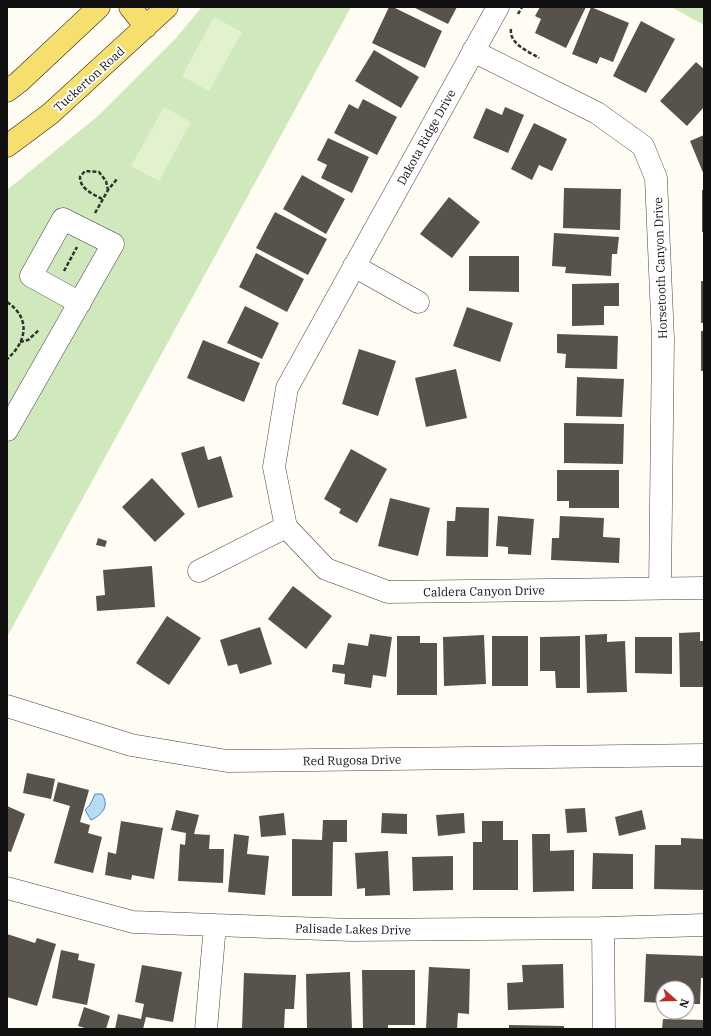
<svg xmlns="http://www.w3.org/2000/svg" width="711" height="1036" font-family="'IBM Plex Serif',serif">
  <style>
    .green { fill: #d0e9bc }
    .pitch { fill: #e2f1ce }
    .water { fill: #b8daf5; stroke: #4089cb }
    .building { fill: #58524c }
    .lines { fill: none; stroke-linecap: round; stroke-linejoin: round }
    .minor-casing { stroke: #434343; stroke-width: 23 }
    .major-casing { stroke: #212121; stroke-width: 23 }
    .path { stroke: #323232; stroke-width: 2.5; stroke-dasharray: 4 2; stroke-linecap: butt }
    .minor { stroke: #fff; stroke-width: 22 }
    .major { stroke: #f6df6c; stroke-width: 22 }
    .labels { text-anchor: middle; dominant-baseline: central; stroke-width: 4; stroke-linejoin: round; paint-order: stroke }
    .street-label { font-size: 12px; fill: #101010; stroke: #fff }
  </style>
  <rect width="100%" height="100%" fill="#fffdf3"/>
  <path class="green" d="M202,7H351L7,637V190L98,116L176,38Z
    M671,7H704V26L702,24Z"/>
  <path class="pitch" d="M214,17L242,32L209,91L182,76Z
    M164,107L191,122L159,181L131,166Z"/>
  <path class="water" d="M95,794H102C110,806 102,815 91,820L85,810L90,805Z"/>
  <path class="building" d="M389,7H393L442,31L425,68L372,43Z
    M413,7H457L448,24Z
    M540,7H586L566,48L535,33L541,19L535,16Z
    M591,7L629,23L613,62L600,57L597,64L572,54Z
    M641,21L675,39L646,93L613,76Z
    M374,50L419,77L401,108L355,81Z
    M696,62L704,69V107L687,126L660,101Z
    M363,99L397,117L377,155L334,133L349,104L358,109Z
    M505,107L524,115L508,153L473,138L486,108L502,115Z
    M534,123L567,139L552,171L539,165L532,180L511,169Z
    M704,135V175L690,141Z
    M328,138L369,157L352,193L321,178L327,165L317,160Z
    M302,175L345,199L326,234L283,209Z
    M564,188L621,189L620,230L563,228Z
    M702,190H704V232H702Z
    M449,197L480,222L452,258L420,234Z
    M275,212L327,239L308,275L256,248Z
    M554,233L619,237L617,254H612L611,276L565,273L566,267L552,266Z
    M256,253L304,279L287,312L239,287Z
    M469,256H519V292L469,291Z
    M701,281H704V323H701Z
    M619,283V306H604V325L572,326V284Z
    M245,306L279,323L262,359L227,343Z
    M467,307L513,323L500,362L453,346Z
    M701,331H704V371H701Z
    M557,334L618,336L617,369L565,368L566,354L557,353Z
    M203,340L260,363L244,402L187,378Z
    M359,349L396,361L378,416L342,404Z
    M456,369L467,418L426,427L415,378Z
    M577,377L624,379L622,417L576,416Z
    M564,423L624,424L623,464L564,463Z
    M204,446L208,460L221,456L233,497L198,508L181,453Z
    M351,449L387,469L357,523L339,513L341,509L324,499Z
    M557,470H619V508H569V501H557Z
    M152,478L185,514L155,542L122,507Z
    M390,498L430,508L418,556L378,546Z
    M456,507L489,508L488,557L446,556L447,521H455Z
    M498,516L534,519L531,555L508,554V547L496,546Z
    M560,516L604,518L603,537L620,538L619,563L551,560L552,538H559Z
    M98,538L107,541L105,547L96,545Z
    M152,566L155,607L97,611L96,596L105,595L103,570Z
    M293,586L332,616L306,649L268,619Z
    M167,616L201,638L169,685L136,663Z
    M260,627L272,664L240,674L237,664L228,666L220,640Z
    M700,632V641H704V687H680L679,633Z
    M370,634L392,637L386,677L373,675L371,688L344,684L345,674L332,672L333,664L344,665L348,643L368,646Z
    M607,634V642L625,641L627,692L587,693L585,635Z
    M484,635L486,684L444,686L443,637Z
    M397,636H420V643H437V695H397Z
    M492,636H528V686H492Z
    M580,636V688H556L555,671H540V637Z
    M635,637H672V674L635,673Z
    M27,773L55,779L51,799L23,793Z
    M58,782L89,790L80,822L90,825L88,833L102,837L93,873L54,863L70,806L53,801Z
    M7,806L25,814L11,852L7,851Z
    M585,808L587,832L567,833L565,809Z
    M176,810L199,815L194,834L210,835L209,849H224L223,883L178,881L180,844L185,845L186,833L171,830Z
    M642,810L646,829L619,836L615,817Z
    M284,813L286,835L261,837L259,816Z
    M382,813L407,814V834L381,833Z
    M464,813L465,833L438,836L436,815Z
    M323,820H347V842H333L332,896H292V839L322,840Z
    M121,821L163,828L154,879L132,875L131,880L105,875L108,852L116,854Z
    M482,821H503V840H518V890H473V842H482Z
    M234,834L249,836L247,854L269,856L265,895L228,892Z
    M532,834H550V851L574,850V891L533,892Z
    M681,838L704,839V890L654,889L655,845H681Z
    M388,851L390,895L365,896V888L357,889L355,853Z
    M593,853L633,854V889H592Z
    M453,856V890L413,891L412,857Z
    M7,934L35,943L37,938L56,944L37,1006L7,997Z
    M61,950L79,954L78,960L95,964L87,1005L52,998Z
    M646,954L704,956V978H701L700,1004H687V988H663V1003L644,1002Z
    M563,964L564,1008L508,1010L507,983L523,982L522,965Z
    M142,965L182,972L173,1022L146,1017L143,1029H115L118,1014L141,1019L144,1004L135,1002Z
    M429,967L470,969L469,1014L458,1013L457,1029H426Z
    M362,970H415V1025H388V1029H363Z
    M350,972L352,1029H307L306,974Z
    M244,973L296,975L294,1009H285L284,1029H242Z
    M84,1007L110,1016L106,1029H88L78,1026Z
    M663,1019L704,1020V1029H662Z
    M509,1025L564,1026V1029H509Z"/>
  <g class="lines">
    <g class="minor-casing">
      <path id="minor" d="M473,51L597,113L643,146L656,178L663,339L660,588
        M354,266L418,302
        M7,430L113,244L63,219L31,276L80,303
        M286,527L274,467L287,388L498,7
        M286,527L326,569L388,592L704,588
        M199,571L286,527
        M7,706L131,745L227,761L704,755
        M7,888L133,922L352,930L603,928L704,925
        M603,928L604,1029
        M206,1029L215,925"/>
    </g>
    <g class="major-casing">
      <path id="major" d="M130,7L146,27
        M7,91L19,82L99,7
        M7,146L50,114L167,7"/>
    </g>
    <path class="path" d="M518,14L522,7
      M511,29C509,44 528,51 539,58
      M102,199C93,194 80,189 80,177L85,171L99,172L106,181L108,190
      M95,213L108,190L117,179
      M64,271L77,247
      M7,302C31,318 27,342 7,359
      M20,342L28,340L39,330"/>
    <use href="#minor" class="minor"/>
    <use href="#major" class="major"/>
  </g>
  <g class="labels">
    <g class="street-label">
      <text transform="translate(89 79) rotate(-42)">Tuckerton Road</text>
      <text transform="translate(426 137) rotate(-61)">Dakota Ridge Drive</text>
      <text transform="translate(660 268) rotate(-92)">Horsetooth Canyon Drive</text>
      <text transform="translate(484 591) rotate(-1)">Caldera Canyon Drive</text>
      <text transform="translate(352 760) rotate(-1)">Red Rugosa Drive</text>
      <text transform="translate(353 929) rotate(1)">Palisade Lakes Drive</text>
    </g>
  </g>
  <rect width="711" height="1036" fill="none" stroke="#101010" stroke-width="16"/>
  <g transform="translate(675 1000) rotate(110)"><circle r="19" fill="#ffffff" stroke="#9f9f9f"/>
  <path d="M0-3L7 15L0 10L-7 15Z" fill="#be2e29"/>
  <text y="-6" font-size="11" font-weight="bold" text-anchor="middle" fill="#101010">N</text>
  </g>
</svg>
